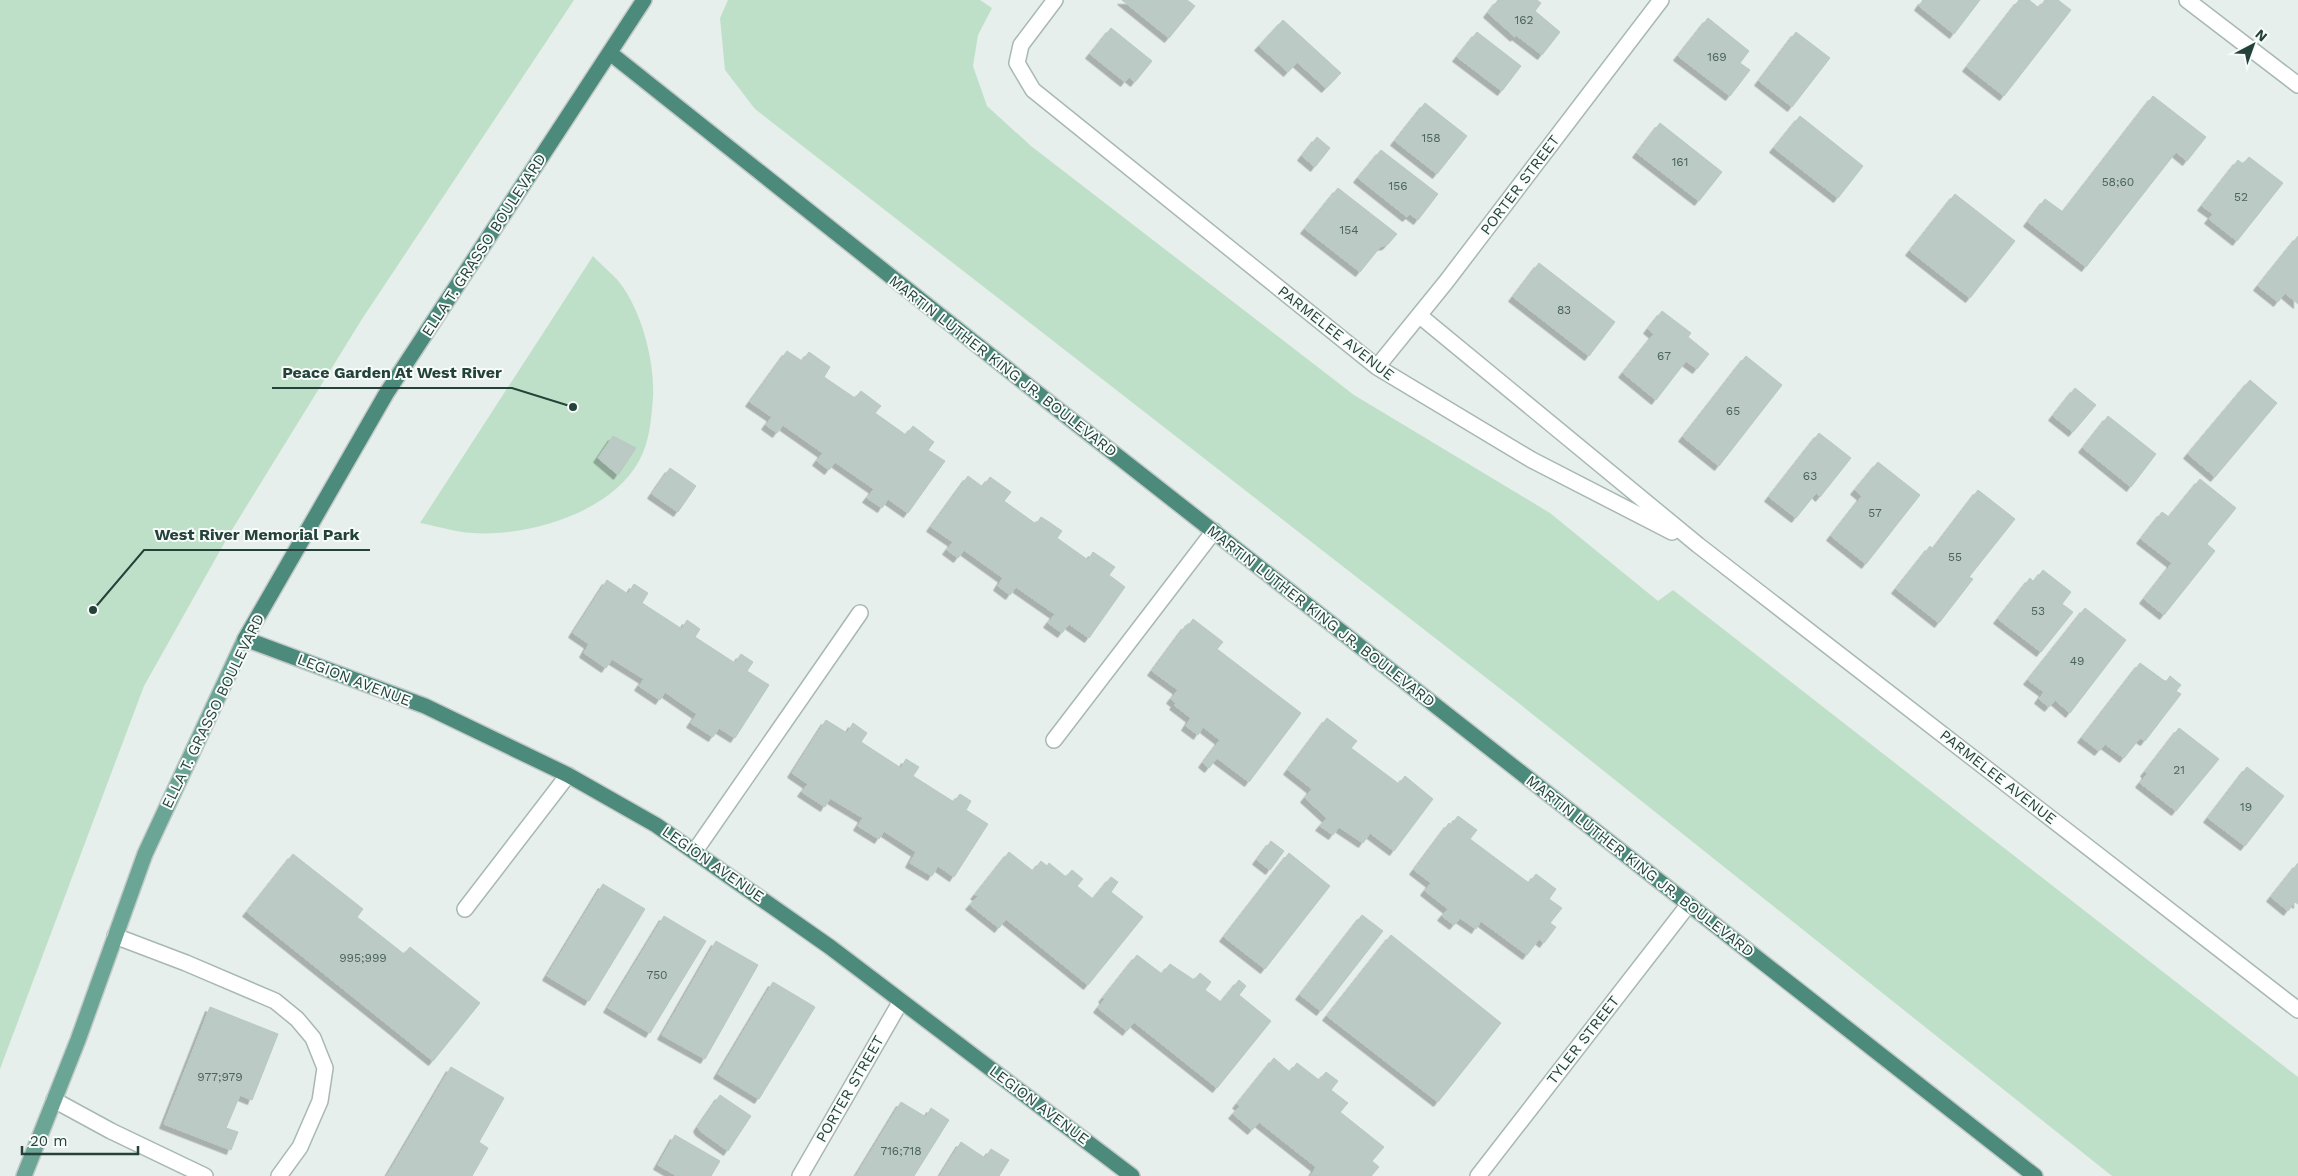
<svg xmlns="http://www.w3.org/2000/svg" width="2298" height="1176" font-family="'Work Sans',sans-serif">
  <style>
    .green { fill: #bfe0c8 }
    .building { fill: #bbcac4; stroke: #b8c9c2; filter: url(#shadow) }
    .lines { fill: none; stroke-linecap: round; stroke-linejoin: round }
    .service-casing { stroke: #a8b8b2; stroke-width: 18 }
    .minor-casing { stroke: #a8b8b2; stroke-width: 18 }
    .primary-casing { stroke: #c2cac8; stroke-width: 18 }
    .trunk-casing { stroke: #c2cac8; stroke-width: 18 }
    .service { stroke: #fff; stroke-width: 15 }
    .minor { stroke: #fff; stroke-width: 15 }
    .primary { stroke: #6aa596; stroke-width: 15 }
    .trunk { stroke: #4c8a7c; stroke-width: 15 }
    .labels { text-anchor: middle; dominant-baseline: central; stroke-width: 4; stroke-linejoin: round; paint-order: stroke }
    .number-label { font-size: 12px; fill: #4a645c }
    .street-label { font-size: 15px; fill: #24423a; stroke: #f7fbf9 }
    .leader { fill: none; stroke: #24423a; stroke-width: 2 }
    .callout-dot { fill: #24423a; stroke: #f7fbf9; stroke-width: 2 }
    .callout-label { font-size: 16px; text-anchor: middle; font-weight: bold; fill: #24423a; stroke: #f7fbf9; stroke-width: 4; stroke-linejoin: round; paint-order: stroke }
  </style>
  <defs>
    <filter id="shadow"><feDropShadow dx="-4.5" dy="4.5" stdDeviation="0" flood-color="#0004"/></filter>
  </defs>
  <rect width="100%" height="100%" fill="#e6efeb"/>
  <path class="green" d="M0,0H574L362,319L230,533L144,686L0,1069Z
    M728,0H980L992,8L978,35L973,66L987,106L1031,146L1354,395L1550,513L1658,601L1673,590L2298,1077V1176H2112L1516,701L755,109L725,70L720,18Z
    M593,256C601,265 612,273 620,283C642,312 655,362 653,398C651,420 650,441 639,461C611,513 527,537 472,533C455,532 437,526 420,523Z"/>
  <path class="building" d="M1122,0H1187L1195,6L1169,38Z
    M1498,0H1537L1541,3L1535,11L1560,32L1542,55L1516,35L1515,37L1488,13Z
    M1923,0H1980L1954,34L1919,6Z
    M2019,0H2029L2039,8L2045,0H2058L2071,10L2004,96L1967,67Z
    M1708,18L1749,51L1740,63L1750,70L1730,96L1678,56Z
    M1283,20L1341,73L1326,88L1297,62L1288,72L1259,46Z
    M1111,28L1152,61L1135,82L1129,77L1125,82L1090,54Z
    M1477,32L1521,66L1502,91L1457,57Z
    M1796,32L1830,58L1792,107L1759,81Z
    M2153,96L2206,137L2187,161L2176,152L2086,267L2028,222L2045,199L2063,212Z
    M1425,103L1467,136L1437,174L1395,141Z
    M1800,116L1863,166L1838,198L1774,148Z
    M1660,123L1722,172L1699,201L1637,153Z
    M1317,137L1330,148L1315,167L1302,156Z
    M1381,150L1438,194L1418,220L1410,214L1407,217L1358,178Z
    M2249,157L2283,183L2237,241L2209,219L2213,214L2202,206L2238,160L2243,164Z
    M1338,188L1397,234L1387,245L1381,246L1360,272L1305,229Z
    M1955,194L2015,241L1970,298L1910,251Z
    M2298,236V304L2285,293L2278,302L2258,286Z
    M1539,263L1615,322L1589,356L1513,297Z
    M1662,311L1691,333L1688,337L1709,354L1697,369L1686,361L1656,400L1623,373L1654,334L1648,329Z
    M787,351L802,361L809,352L830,367L824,377L855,398L861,391L881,406L875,413L906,435L913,426L934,442L928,450L945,461L908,513L888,499L882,508L867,498L874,489L835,462L829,470L817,461L823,453L783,425L777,433L766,425L772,417L750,402Z
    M1746,356L1782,385L1719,466L1683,437Z
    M2250,380L2277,403L2215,477L2188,454Z
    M2075,388L2096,405L2073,432L2053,416Z
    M2108,416L2156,454L2131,487L2083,448Z
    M1819,433L1851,458L1820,497L1816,493L1796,518L1769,497Z
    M613,436L636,448L618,475L598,458Z
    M1878,462L1920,495L1866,564L1831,536L1862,496L1855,490Z
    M670,468L696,486L678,512L652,494Z
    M968,476L983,487L990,477L1011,492L1004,501L1036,524L1041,517L1049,522L1062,531L1057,538L1088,560L1093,552L1115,567L1109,575L1125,587L1089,638L1069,624L1062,633L1048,623L1055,614L1052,612L1016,587L1010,595L998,586L1003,578L964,550L958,558L947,550L953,542L931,527Z
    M2200,479L2236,508L2207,544L2215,551L2164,615L2144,599L2172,563L2141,539L2162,512L2169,517Z
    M1978,490L2015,519L1969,577L1973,579L1939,623L1896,589L1930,546L1933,549Z
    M2043,570L2071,592L2062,604L2073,612L2041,652L1998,619L2030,578L2034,582Z
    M607,580L628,594L634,584L648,593L642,603L682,629L687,620L700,629L695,637L735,663L741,654L753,662L747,671L769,685L735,738L719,728L713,737L691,723L697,714L665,692L660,700L639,686L644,679L612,659L606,668L584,653L589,644L573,633Z
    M2085,608L2126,640L2070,713L2055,700L2049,707L2039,699L2044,692L2028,680Z
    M1193,619L1223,642L1217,649L1301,713L1249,782L1217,758L1209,768L1203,763L1220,740L1203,727L1198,735L1186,726L1191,718L1174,705L1176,703L1171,699L1178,690L1152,671L1186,625L1188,626Z
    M2140,663L2166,682L2170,676L2181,685L2176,691L2181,694L2145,741L2140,738L2124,758L2105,744L2099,751L2082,738Z
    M1327,718L1357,741L1351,748L1399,784L1405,776L1433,799L1394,851L1370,833L1363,843L1339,827L1333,835L1320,826L1327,818L1305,798L1312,789L1288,770Z
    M826,720L847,733L853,723L867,733L861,742L901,768L906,759L919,767L913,776L954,802L960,794L971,801L966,810L988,824L954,877L938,866L932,876L910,863L916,852L884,831L879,839L858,826L863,818L830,798L825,807L802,792L808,784L792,773Z
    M2179,728L2219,759L2176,811L2140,783L2147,774L2145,772Z
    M2247,767L2284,796L2245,846L2208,818Z
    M1458,816L1477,830L1470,839L1494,857L1529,883L1536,874L1556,889L1549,899L1562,908L1550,923L1556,927L1544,943L1539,939L1527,955L1481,921L1476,929L1460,918L1454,925L1442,916L1448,909L1425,891L1431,883L1414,870L1449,823L1451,825Z
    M1271,841L1284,851L1270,870L1257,860Z
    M1009,852L1033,871L1041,861L1047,866L1049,863L1066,877L1072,870L1083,879L1077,886L1093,899L1111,877L1118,882L1111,892L1143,917L1088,985L1006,919L999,928L970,905L978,896L975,895Z
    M1289,853L1330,886L1265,969L1224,937Z
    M293,854L363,909L357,917L404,954L410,947L480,1003L433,1061L247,912Z
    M2298,863V904L2295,902L2288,911L2271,897Z
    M603,884L645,909L589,1001L547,976Z
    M1362,915L1383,931L1321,1011L1300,995Z
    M664,916L706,941L650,1033L608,1008Z
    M1391,935L1501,1023L1438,1102L1327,1016Z
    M716,941L758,965L705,1059L662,1035Z
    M1137,955L1162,974L1170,964L1194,980L1200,973L1211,982L1205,990L1221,1002L1239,980L1246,986L1239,995L1271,1021L1217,1088L1134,1022L1127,1031L1098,1008L1105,999L1103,998Z
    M773,982L815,1007L759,1099L718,1074Z
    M210,1007L278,1034L252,1100L240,1095L226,1128L238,1132L231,1150L164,1124Z
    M1274,1058L1290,1072L1297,1063L1319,1080L1326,1072L1338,1081L1331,1090L1348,1103L1340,1112L1384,1147L1372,1161L1379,1167L1371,1176H1311L1316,1167L1259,1122L1252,1130L1233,1114L1240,1106L1237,1104Z
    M451,1067L504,1098L479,1142L488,1148L472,1176H387Z
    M720,1095L751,1116L728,1151L700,1131L698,1127Z
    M901,1102L926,1117L931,1108L949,1120L914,1176H856Z
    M675,1135L720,1161L711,1176H677L658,1165Z
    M961,1142L985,1158L991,1149L1009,1160L999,1176H940Z"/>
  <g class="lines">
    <g class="service-casing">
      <path id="service" d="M1054,740L1214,531
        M695,851L860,613
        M465,909L568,775
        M115,936L186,963L275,1001L297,1019L313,1038L325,1068L320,1101L300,1147L279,1176
        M54,1100L111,1131L205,1176"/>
    </g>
    <g class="minor-casing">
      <path id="minor" d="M1055,0L1021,45L1017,63L1033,90L1377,367L1532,460L1672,532
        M2187,0L2298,85
        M1420,316L1698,545L2298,1010
        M1377,367L1446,282L1661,0
        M800,1176L901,1001
        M1478,1176L1689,904"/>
    </g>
    <g class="primary-casing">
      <path id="primary" d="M24,1176L78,1040L145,854L245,639"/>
    </g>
    <g class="trunk-casing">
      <path id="trunk" d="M644,0L386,394L245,639L425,706L568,775L656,825L830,947L1132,1176
        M610,53L1060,411L2035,1176"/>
    </g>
    <use href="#service" class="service"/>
    <use href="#minor" class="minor"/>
    <use href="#primary" class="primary"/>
    <use href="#trunk" class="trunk"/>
  </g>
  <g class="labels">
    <g class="number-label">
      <text x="1524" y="20">162</text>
      <text x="1717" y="57">169</text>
      <text x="1431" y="138">158</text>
      <text x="1680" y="162">161</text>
      <text x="2118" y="182">58;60</text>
      <text x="1398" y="186">156</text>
      <text x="2241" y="197">52</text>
      <text x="1349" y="230">154</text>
      <text x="1564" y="310">83</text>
      <text x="1664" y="356">67</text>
      <text x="1733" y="411">65</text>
      <text x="1810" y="476">63</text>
      <text x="1875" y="513">57</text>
      <text x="1955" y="557">55</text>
      <text x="2038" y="611">53</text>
      <text x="2077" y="661">49</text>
      <text x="2179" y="770">21</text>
      <text x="2246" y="807">19</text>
      <text x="363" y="958">995;999</text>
      <text x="657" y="975">750</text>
      <text x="220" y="1077">977;979</text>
      <text x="901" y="1151">716;718</text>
    </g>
    <g class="street-label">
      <text transform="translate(1520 185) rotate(-53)">PORTER STREET</text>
      <text transform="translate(484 245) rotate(-57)">ELLA T. GRASSO BOULEVARD</text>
      <text transform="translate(1336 333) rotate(38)">PARMELEE AVENUE</text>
      <text transform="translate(1003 366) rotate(38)">MARTIN LUTHER KING JR. BOULEVARD</text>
      <text transform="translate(1321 616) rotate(38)">MARTIN LUTHER KING JR. BOULEVARD</text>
      <text transform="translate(354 680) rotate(21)">LEGION AVENUE</text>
      <text transform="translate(213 711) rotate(-64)">ELLA T. GRASSO BOULEVARD</text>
      <text transform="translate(1998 777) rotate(38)">PARMELEE AVENUE</text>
      <text transform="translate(713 864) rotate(35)">LEGION AVENUE</text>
      <text transform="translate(1640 866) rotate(38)">MARTIN LUTHER KING JR. BOULEVARD</text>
      <text transform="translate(1583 1040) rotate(-52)">TYLER STREET</text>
      <text transform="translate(850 1089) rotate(-60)">PORTER STREET</text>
      <text transform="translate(1039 1105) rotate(37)">LEGION AVENUE</text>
    </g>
  </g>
  <path class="leader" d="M573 407L512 388H272M93 610L144 550H370"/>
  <g class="callout-dot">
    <circle cx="573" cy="407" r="5"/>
    <circle cx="93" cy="610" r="5"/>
  </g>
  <g class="callout-label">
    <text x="392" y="378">Peace Garden At West River</text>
    <text x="257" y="540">West River Memorial Park</text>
  </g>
  <g transform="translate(2253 45) rotate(41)" stroke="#f7fbf9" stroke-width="4" paint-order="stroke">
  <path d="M0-4L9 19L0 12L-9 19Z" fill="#24423a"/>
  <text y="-8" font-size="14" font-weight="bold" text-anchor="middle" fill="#24423a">N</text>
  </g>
  <path d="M22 1146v8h116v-8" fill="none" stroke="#24423a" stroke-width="2.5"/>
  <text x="30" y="1146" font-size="15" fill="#24423a" stroke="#f7fbf9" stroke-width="4" paint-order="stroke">20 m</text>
</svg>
